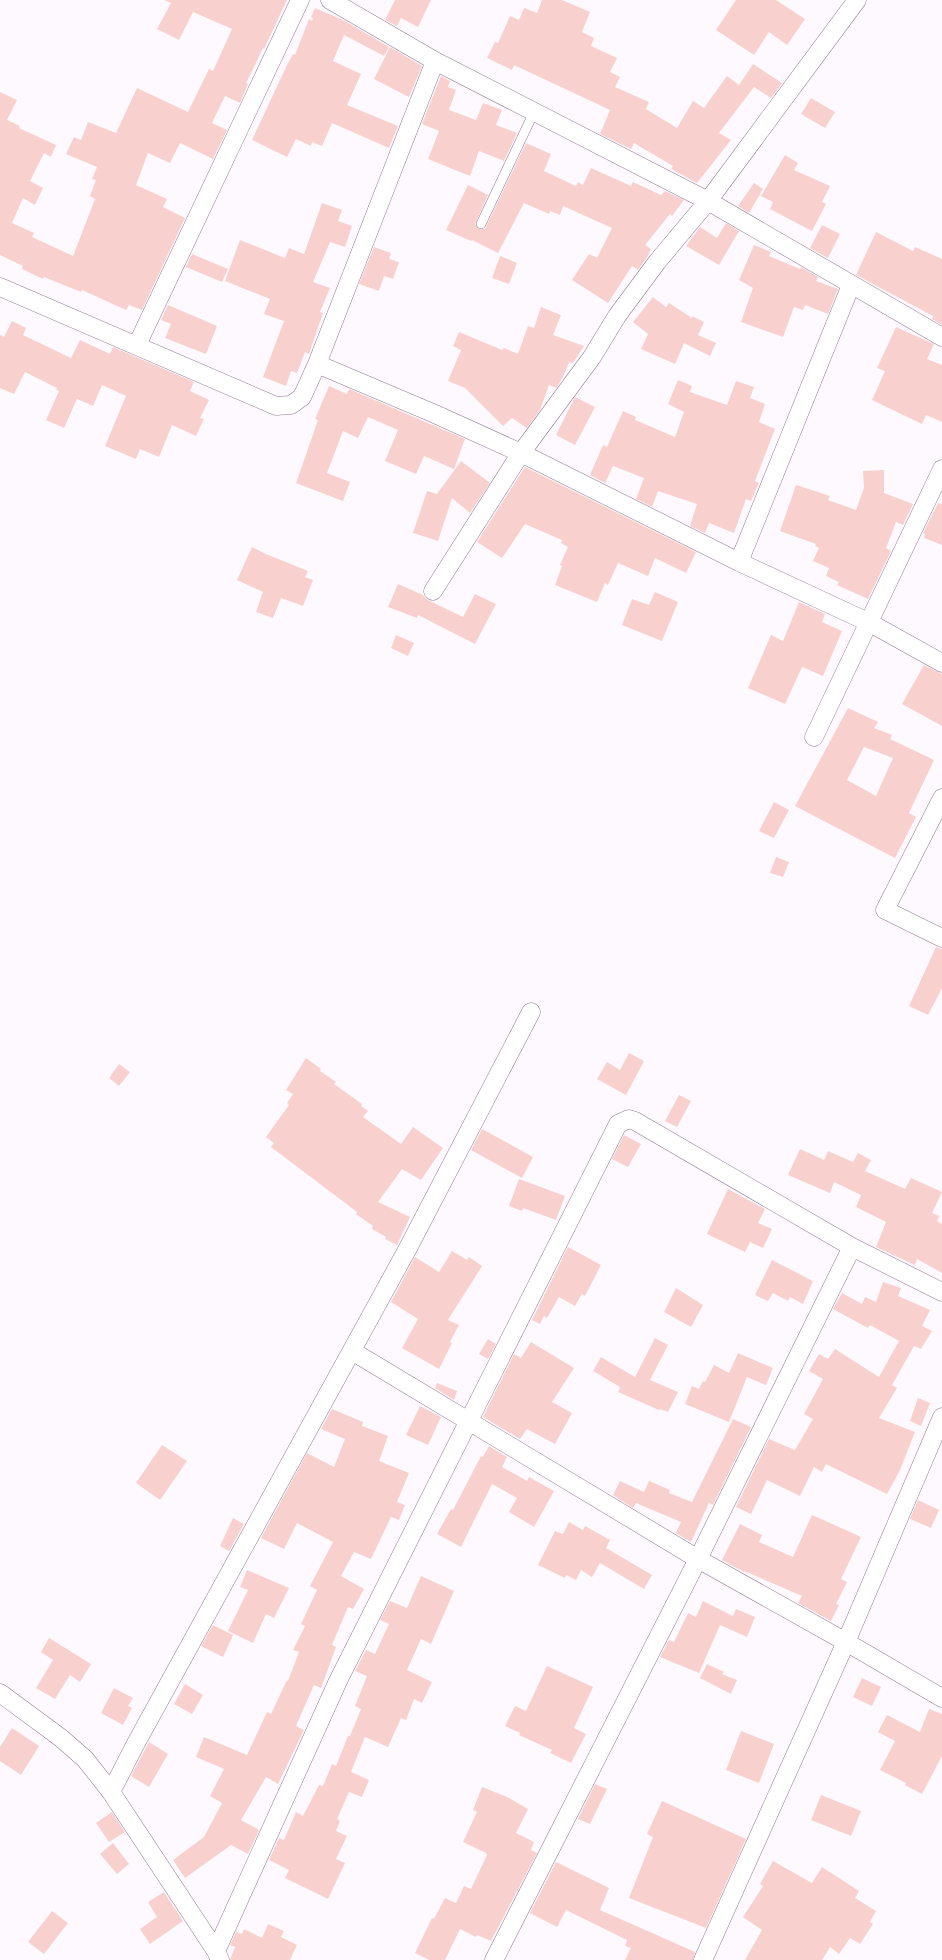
<svg xmlns="http://www.w3.org/2000/svg" width="942" height="1960" font-family="Ubuntu,sans-serif">
  <style>
    .building { fill: #f8d1ce; fill-rule: evenodd }
    .lines { fill: none; stroke-linecap: round; stroke-linejoin: round }
    .service-casing { stroke: #927c95; stroke-width: 10 }
    .minor-casing { stroke: #927c95; stroke-width: 19 }
    .service { stroke: #fff; stroke-width: 9 }
    .minor { stroke: #fff; stroke-width: 18 }
  </style>
  <rect width="100%" height="100%" fill="#fef9fe"/>
  <path class="building" d="M164,0H287L264,49L263,48L253,69L246,83L248,84L240,103L225,96L212,123L227,130L213,159L180,143L170,163L148,153L136,185L167,199L163,207L185,218L142,310L129,305L126,310L82,290L81,292L44,277L43,279L22,269L23,266L0,255V92L17,100L7,120L20,126L19,128L56,145L51,157L44,153L30,181L43,188L35,205L23,198L12,223L34,233L32,237L73,256L95,199L90,196L96,180L92,179L97,167L66,154L74,137L81,140L88,122L116,133L137,88L188,112L209,69L213,71L232,29L193,12L179,40L157,29L171,3Z
    M395,0H431L418,27L401,18L397,26L385,20Z
    M542,0H562L590,12L582,32L594,38L591,46L617,58L610,72L620,77L615,87L649,102L646,109L677,128L693,101L704,108L727,76L739,85L753,64L782,83L771,98L754,87L719,133L731,140L697,183L671,169L673,166L634,143L631,149L600,134L610,110L514,65L512,70L487,58L495,42L498,43L510,16L519,20L524,8L537,13Z
    M736,0H776L805,19L787,45L769,32L754,55L716,30Z
    M315,8L345,21L389,47L384,56L344,35L333,61L361,74L347,105L398,126L389,148L332,123L322,146L312,142L311,146L296,139L287,157L252,140L287,65L293,54L295,55L309,19L312,21L313,19L311,17Z
    M390,47L422,66L409,97L374,79Z
    M441,76L450,81L448,87L456,90L449,110L476,120L483,103L502,110L496,125L517,133L504,161L479,151L470,176L428,159L439,131L422,124Z
    M811,98L835,112L825,128L801,114Z
    M526,143L551,154L544,171L576,186L578,182L583,185L591,168L631,186L633,182L661,195L665,191L684,200L672,216L670,214L645,245L651,249L646,259L638,270L632,266L608,303L572,280L589,254L597,258L612,228L563,206L560,215L550,211L549,214L524,203L498,253L472,240L471,241L446,230L468,185L488,195L475,224L478,229H485Z
    M785,155L798,163L794,170L830,186L822,202L826,204L812,231L770,209L773,202L761,196Z
    M754,183L763,189L749,213L738,206Z
    M322,203L342,210L338,221L352,226L345,247L330,242L313,282L330,288L320,312L323,313L309,354L305,352L297,373L291,371L286,386L263,377L284,321L264,314L270,299L225,281L240,240L285,258L289,248L304,254Z
    M726,223L739,231L719,265L686,246L700,227L717,238Z
    M822,225L840,234L828,258L810,248Z
    M876,232L913,251L915,247L942,259V325L932,319L933,316L856,275Z
    M754,245L771,252L769,256L800,269L801,267L818,277L816,281L838,289L828,314L805,305L803,310L794,307L783,337L741,322L753,288L739,280Z
    M374,247L391,253L389,259L399,262L393,279L384,276L379,291L359,284Z
    M192,254L228,269L222,282L186,267Z
    M500,256L517,263L509,284L492,278Z
    M653,297L666,307L669,303L692,318V316L704,322L698,335L716,343L710,356L684,343L675,364L641,349L648,334L633,322Z
    M168,305L217,326L206,354L165,338L171,324L161,320Z
    M541,307L561,315L553,335L584,346L573,363L569,362L563,377L556,388L549,385L540,410L527,428L512,418L503,426L465,388L448,381L461,350L453,346L459,332L502,350L504,348L518,354L528,326L534,328Z
    M12,321L26,328L23,335L71,358L80,340L110,354L113,347L194,382L190,391L209,400L200,418L204,419L196,436L172,425L159,457L140,449L136,459L105,446L126,396L102,385L93,406L77,399L64,428L46,420L59,391L56,390L57,388L25,372L14,394L0,388V335L4,337Z
    M896,327L934,344L927,359L942,365V422L926,415L922,424L872,400L885,371L877,368Z
    M678,380L692,386L690,392L727,405L736,381L754,387L750,398L765,404L759,422L775,429L755,481L759,483L751,501L746,499L734,533L709,523L705,533L690,526L697,504L658,491L652,507L636,499L644,478L613,466L605,483L590,475L603,445L607,447L623,411L636,417L635,420L675,437L684,412L668,404Z
    M329,386L347,394L349,389L465,439L454,469L424,456L416,474L385,461L398,430L368,417L358,438L343,431L327,473L350,482L343,501L296,483L318,420L315,419Z
    M575,397L595,407L575,445L556,435Z
    M461,461L490,483L470,513L452,498L438,541L413,533L427,491L437,494Z
    M525,467L696,552L686,573L655,558L648,576L618,563L608,585L605,583L597,602L555,585L562,566L560,565L568,547L561,543L562,540L525,524L502,558L477,542Z
    M884,470V493L913,504L903,525L896,522L886,548L891,551L868,599L837,585L839,582L826,576L829,568L813,561L819,548L815,546L816,544L780,531L796,485L830,496L828,500L856,510L864,488L863,471Z
    M938,503L942,504V545L924,538L925,534L923,533Z
    M252,547L266,554L308,571L305,577L313,580L303,606L281,598L273,618L256,612L263,592L237,580Z
    M398,584L423,595L428,600L463,617L475,594L496,604L475,644L418,615L417,618L388,607Z
    M655,592L678,602L662,641L622,625L632,599L649,605Z
    M799,602L825,614L822,622L842,631L823,676L802,667L785,704L748,688L771,635L783,641Z
    M396,635L414,643L408,656L391,648Z
    M924,665L942,674V726L902,704Z
    M848,708L878,722L874,728L892,735L890,739L934,760L909,813L916,817L895,858L795,806ZM864,747L893,758L876,796L847,780Z
    M774,802L789,810L774,838L759,831Z
    M776,857L789,862L783,877L770,873Z
    M936,947L942,949V988L928,1015L909,1006Z
    M629,1053L644,1061L626,1095L597,1079L607,1062L620,1070Z
    M306,1058L321,1069L320,1071L336,1082L334,1084L362,1104L361,1106L368,1111L363,1117L401,1144L413,1127L443,1148L421,1180L402,1169L378,1202L410,1217L397,1245L385,1239L386,1237L372,1229L373,1226L356,1214L357,1212L271,1147L274,1143L266,1137L289,1105L287,1103L293,1094L286,1090Z
    M119,1064L130,1072L119,1086L109,1078Z
    M679,1095L691,1101L677,1127L665,1121Z
    M482,1129L533,1157L522,1178L471,1150Z
    M624,1135L641,1144L628,1167L612,1159Z
    M800,1149L824,1160L828,1151L853,1162L858,1153L871,1160L865,1171L905,1189L911,1178L942,1192L932,1213L939,1216L937,1221L942,1224V1273L917,1259L915,1265L876,1247L886,1222L856,1207L861,1195L834,1182L830,1193L788,1175Z
    M519,1179L565,1196L556,1220L523,1208L522,1211L509,1206Z
    M728,1189L765,1209L758,1223L772,1229L763,1248L750,1242L745,1252L707,1234Z
    M568,1247L601,1265L585,1296L582,1294L575,1306L559,1297L547,1318L544,1316L540,1324L532,1320Z
    M452,1251L467,1260L469,1257L482,1266L448,1320L459,1325L450,1342L452,1343L439,1369L402,1348L418,1319L391,1302L415,1257L439,1272Z
    M772,1260L813,1281L803,1304L790,1297L788,1301L773,1293L768,1301L755,1295Z
    M883,1282L901,1288L898,1296L930,1310L922,1326L932,1331L921,1349L914,1346L892,1385L897,1388L879,1418L915,1432L900,1470L887,1494L826,1464L822,1472L814,1467L800,1496L767,1480L751,1514L736,1507L769,1439L795,1450L813,1419L804,1414L823,1379L809,1371L819,1354L828,1359L835,1349L879,1377L899,1341L870,1325L868,1328L833,1309L842,1293L862,1304L865,1297L876,1302Z
    M676,1288L703,1305L691,1327L664,1312Z
    M655,1338L668,1345L650,1380L678,1392L668,1412L660,1409L659,1410L618,1392L620,1387L593,1371L601,1357L635,1377Z
    M488,1339L496,1344L488,1359L479,1354Z
    M531,1342L574,1368L552,1402L572,1413L555,1444L527,1429L520,1439L483,1417L514,1354L521,1358Z
    M738,1353L773,1368L766,1385L747,1377L729,1422L685,1404L692,1386L699,1389L703,1381L705,1382L714,1365L729,1373Z
    M437,1383L457,1391L454,1400L435,1388Z
    M918,1398L930,1403L921,1426L910,1421Z
    M420,1406L441,1417L428,1445L406,1435Z
    M332,1409L363,1422L362,1426L388,1436L379,1461L409,1473L397,1502L405,1505L399,1520L391,1517L371,1559L354,1552L341,1576L364,1589L353,1609L348,1607L332,1645L336,1647L321,1688L314,1685L296,1726L304,1730L278,1784L266,1777L241,1820L259,1830L248,1854L231,1845L185,1878L173,1860L204,1837L222,1803L210,1796L224,1769L196,1757L204,1737L247,1755L267,1712L271,1714L287,1680L288,1681L299,1652L293,1650L305,1626L301,1624L317,1590L310,1586L333,1542L297,1523L284,1549L261,1538L307,1453L334,1467L345,1439L321,1429Z
    M733,1419L751,1427L713,1505L709,1503L691,1542L676,1533L681,1522L636,1503L633,1508L613,1495L620,1481L644,1492L649,1481L670,1490L669,1493L692,1502Z
    M162,1445L187,1461L160,1500L136,1483Z
    M489,1446L507,1457L502,1467L527,1481L529,1477L554,1491L534,1527L509,1512L517,1498L492,1484L461,1547L437,1534L451,1509L453,1510L481,1456L483,1457Z
    M918,1500L939,1510L931,1528L910,1519Z
    M812,1515L861,1537L841,1579L847,1582L836,1604L839,1605L831,1621L798,1603L802,1596L744,1571V1572L722,1560L740,1524L762,1535L759,1542L793,1557Z
    M233,1518L244,1524L229,1551L220,1546Z
    M569,1522L583,1530L585,1526L610,1540L606,1548L652,1575L644,1589L600,1563L592,1577L581,1570L576,1580L566,1575L565,1578L538,1565L555,1531L563,1534Z
    M247,1570L289,1588L274,1618L266,1614L253,1643L228,1631L248,1590L240,1587Z
    M421,1576L454,1591L431,1644L421,1639L407,1670L432,1682L422,1703L414,1699L406,1720L401,1718L388,1747L365,1737L351,1772L369,1780L362,1797L349,1792L337,1819L340,1821L336,1831L347,1836L336,1859L345,1863L328,1899L285,1878L289,1870L269,1860L279,1838L284,1840L296,1812L303,1816L319,1785L323,1786L332,1764L336,1766L348,1736H350L361,1709L355,1706L367,1676L355,1671L366,1650L375,1654L389,1624L380,1620L390,1601L407,1608Z
    M703,1601L733,1616L736,1609L755,1617L747,1637L720,1625L699,1673L660,1657L669,1640L674,1642L688,1613L696,1617Z
    M213,1625L233,1635L223,1657L201,1646Z
    M49,1638L91,1664L80,1682L70,1675L55,1699L36,1688L53,1660L41,1652Z
    M707,1664L724,1672L722,1674L737,1680L731,1694L700,1678Z
    M547,1666L593,1687L574,1728L586,1734L571,1763L550,1753L552,1750L519,1735L520,1733L505,1726L515,1706L526,1711Z
    M862,1678L881,1687L872,1706L853,1697Z
    M185,1684L203,1695L192,1714L174,1704Z
    M114,1688L133,1698L128,1706L132,1708L123,1725L101,1713Z
    M929,1709L942,1714V1756L922,1794L905,1785L906,1783L880,1770L895,1741L878,1732L887,1715L920,1732Z
    M12,1728L39,1746L21,1775L0,1761V1747Z
    M741,1731L774,1744L759,1783L726,1770Z
    M149,1742L168,1754L149,1787L131,1776Z
    M595,1784L607,1789L590,1824L578,1819Z
    M482,1787L507,1797L528,1809L516,1833L534,1842L531,1850L537,1853L491,1941L477,1935L476,1937L460,1929L445,1960H429L415,1953L432,1918L434,1919L445,1898L456,1903L464,1886L471,1889L487,1855L486,1853L463,1842L477,1812L473,1810Z
    M821,1795L861,1811L851,1836L811,1820Z
    M662,1801L746,1839L706,1928L629,1898L653,1837L647,1834Z
    M112,1812L125,1832L109,1842L96,1823Z
    M113,1843L129,1864L117,1874L100,1854Z
    M773,1861L812,1883L822,1867L859,1891L855,1898L876,1911L870,1922L873,1924L860,1944L850,1938L839,1954L830,1947L822,1960H745L762,1930L743,1917L763,1886L760,1884Z
    M556,1862L609,1888L600,1910L695,1952L693,1960H625L631,1948L625,1946L627,1940L566,1910L557,1927L530,1913Z
    M164,1892L183,1921L150,1944L140,1929L157,1917L148,1902Z
    M52,1911L68,1923L44,1954L28,1942Z
    M268,1924L284,1931L281,1937L297,1945L290,1960H230L235,1947L230,1945L236,1932L242,1934L244,1929L262,1938Z"/>
  <g class="lines">
    <g class="service-casing">
      <path id="service" d="M481,224L534,112"/>
    </g>
    <g class="minor-casing">
      <path id="minor" d="M330,0L435,61L708,201L857,0
        M0,287L276,406L291,405L302,397L317,364L435,414L521,453L739,562L870,623L942,663
        M137,345L300,0
        M317,364L435,61
        M739,562L851,285
        M433,591L521,453L592,357L617,316L657,262L708,201L942,337
        M814,737L942,469
        M942,798L885,910L942,938
        M352,1351L698,1559L846,1642L942,1698
        M0,1693L61,1738L85,1759L111,1792L216,1951L220,1960
        M111,1792L135,1745L407,1250L531,1012
        M216,1951L338,1681L618,1124L629,1119L635,1121L852,1247L942,1292
        M494,1960L698,1559L852,1247
        M703,1960L846,1642L942,1417"/>
    </g>
    <use href="#service" class="service"/>
    <use href="#minor" class="minor"/>
  </g>
</svg>
